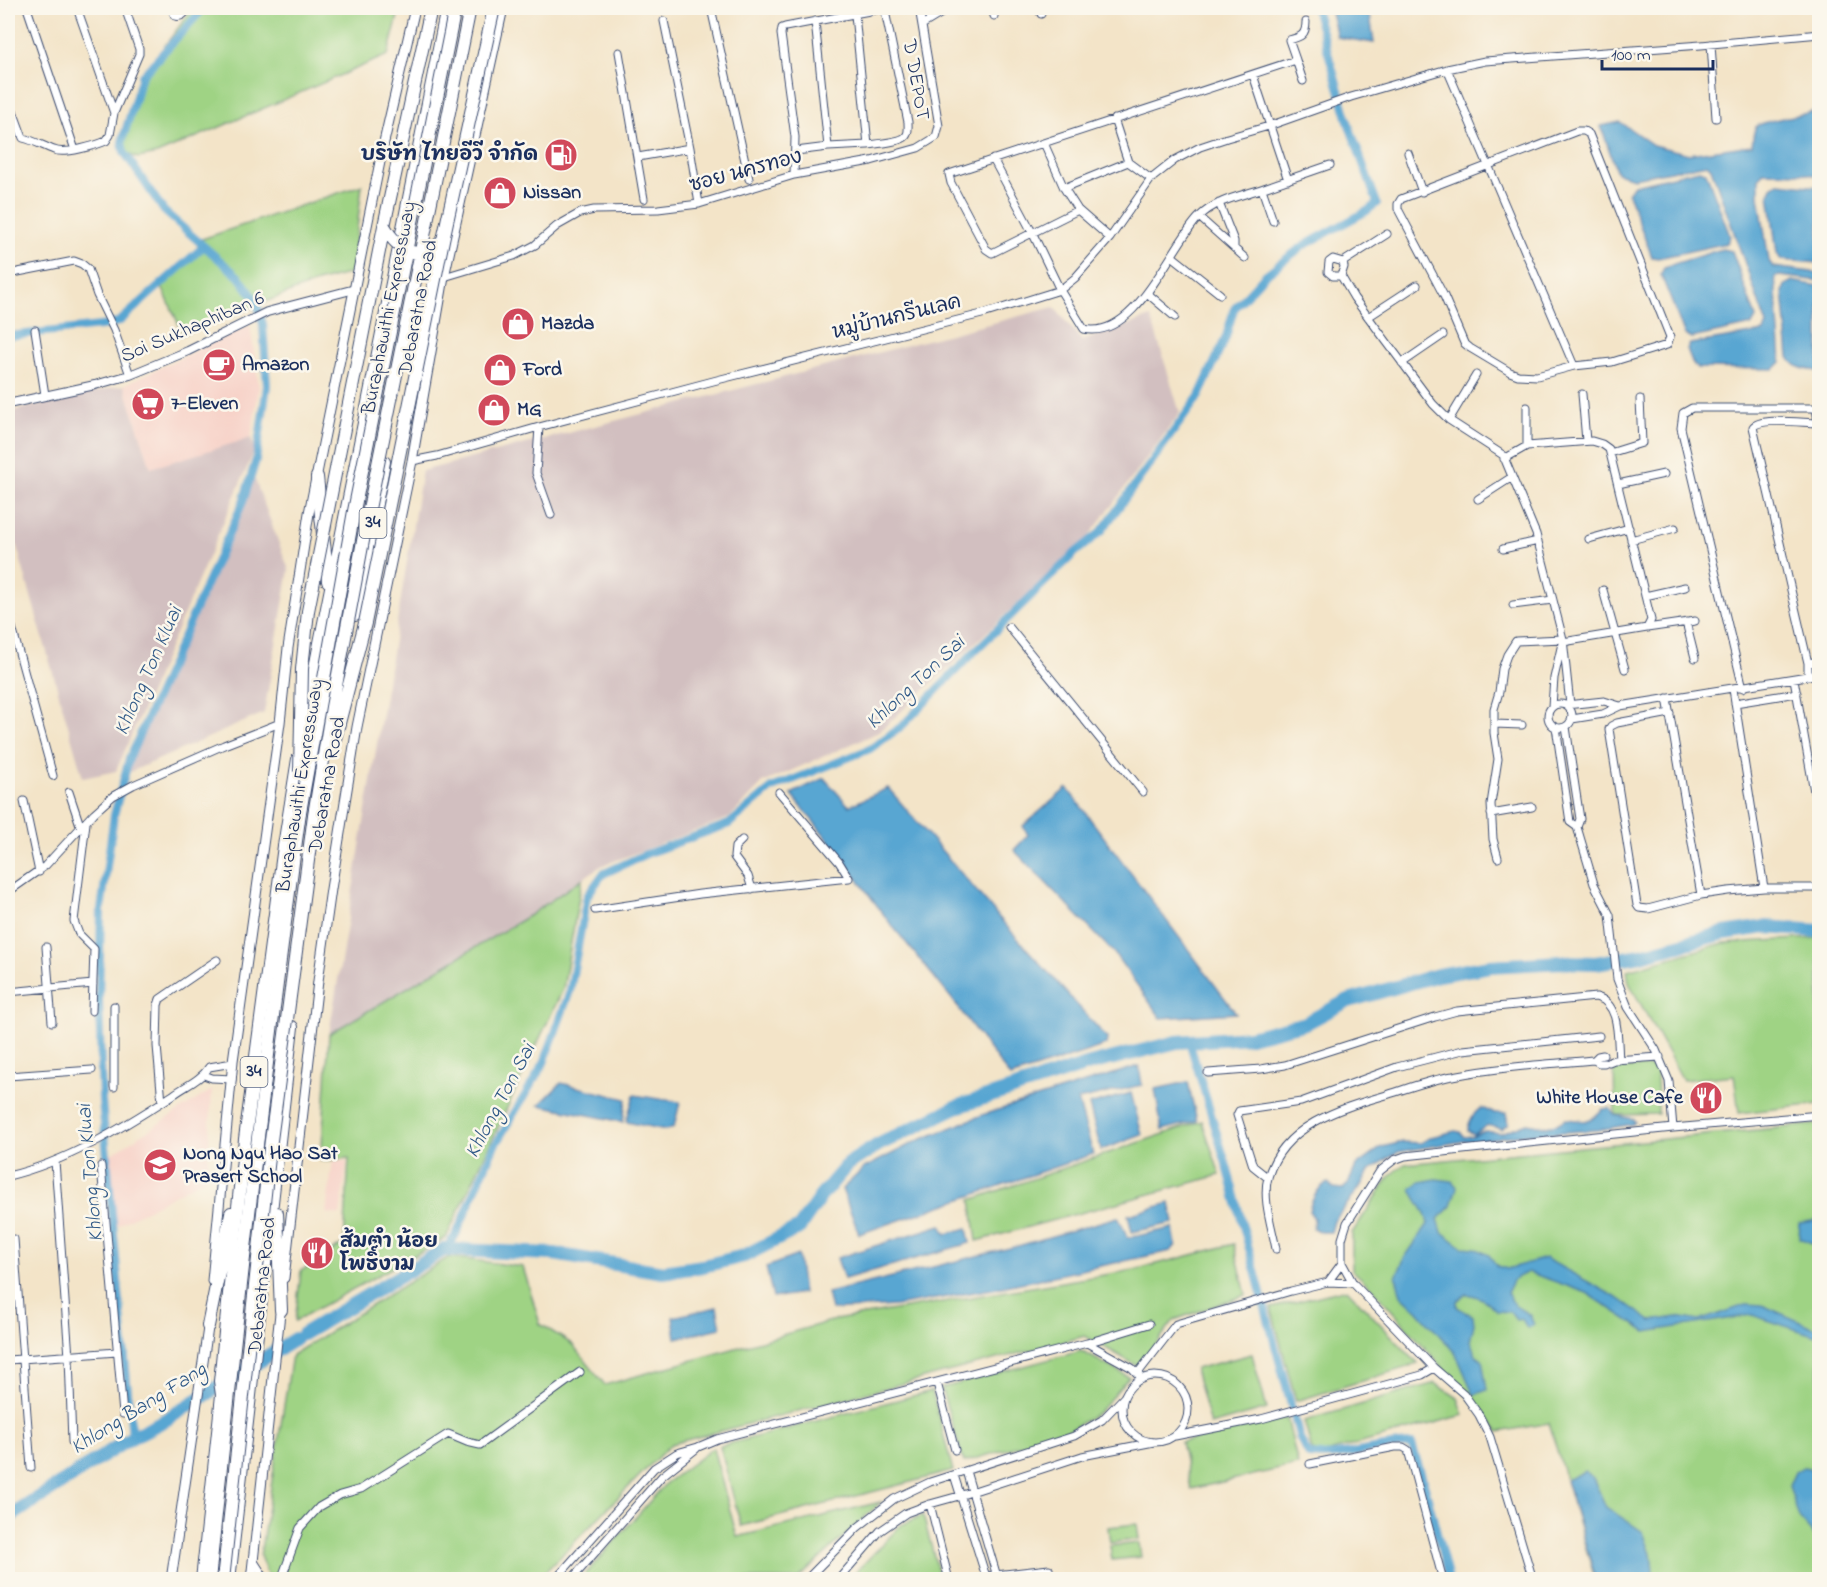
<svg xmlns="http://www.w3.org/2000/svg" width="1827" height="1587" font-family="'Indie Flower','Playpen Sans Thai',sans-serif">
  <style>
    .built { fill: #f7d1c7 }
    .industrial { fill: #d2bfc0 }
    .green { fill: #9fd384; stroke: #5d8171; stroke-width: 1.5 }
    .water { fill: #58a6d2; stroke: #3a6a98; stroke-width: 1.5 }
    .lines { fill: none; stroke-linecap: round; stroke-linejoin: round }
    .canal { stroke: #58a6d2; stroke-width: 8 }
    .river { stroke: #58a6d2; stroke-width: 14 }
    .minor-casing { stroke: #3b4a6e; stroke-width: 9 }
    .tertiary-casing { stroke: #3b4a6e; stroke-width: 10 }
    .secondary-casing { stroke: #3b4a6e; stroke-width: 11 }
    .trunk-casing { stroke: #3b4a6e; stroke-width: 14 }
    .motorway-casing { stroke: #3b4a6e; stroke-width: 14 }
    .minor { stroke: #fff; stroke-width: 7 }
    .tertiary { stroke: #fff; stroke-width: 8 }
    .secondary { stroke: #fff; stroke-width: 9 }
    .trunk { stroke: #fff; stroke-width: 12 }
    .motorway { stroke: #fff; stroke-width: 12 }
    .motorway-bridge-casing { stroke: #3b4a6e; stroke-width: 14; stroke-linecap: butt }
    .motorway-bridge { stroke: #fff; stroke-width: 12 }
    .labels { text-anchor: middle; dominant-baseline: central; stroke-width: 5; stroke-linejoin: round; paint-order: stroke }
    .shield { fill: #fbf7ec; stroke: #5e6b89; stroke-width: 1.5 }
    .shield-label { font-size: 18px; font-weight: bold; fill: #1b2f5e }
    .street-label { font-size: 20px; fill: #1b2f5e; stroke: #fbf7ec }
    .poi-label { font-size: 20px; font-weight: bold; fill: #1b2f5e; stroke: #fbf7ec; text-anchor: start }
    .water-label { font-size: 21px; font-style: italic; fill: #305987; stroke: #fbf7ec }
  </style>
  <rect width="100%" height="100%" fill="#fbf7ec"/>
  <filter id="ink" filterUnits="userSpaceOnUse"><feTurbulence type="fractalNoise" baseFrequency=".0167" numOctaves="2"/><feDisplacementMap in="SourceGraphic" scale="12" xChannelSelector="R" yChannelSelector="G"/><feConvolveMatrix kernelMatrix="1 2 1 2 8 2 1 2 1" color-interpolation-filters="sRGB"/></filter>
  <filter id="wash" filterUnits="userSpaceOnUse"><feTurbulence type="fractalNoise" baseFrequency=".008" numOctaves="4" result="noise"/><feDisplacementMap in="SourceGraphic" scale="24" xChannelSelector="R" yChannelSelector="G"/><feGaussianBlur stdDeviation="1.35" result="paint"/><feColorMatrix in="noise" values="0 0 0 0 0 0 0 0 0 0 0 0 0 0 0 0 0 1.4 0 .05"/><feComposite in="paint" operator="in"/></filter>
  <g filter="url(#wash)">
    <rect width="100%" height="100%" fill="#f3e4c8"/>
    <path class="built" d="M250,325L259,388L251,438L152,471L124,385Z
      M212,1090L207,1177L115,1227L111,1154Z
      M333,1160L347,1162L340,1215L326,1213Z"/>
    <path class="industrial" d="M1054,307L1082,341L1151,317L1180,413L1087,539L879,732L763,783L729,818L601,866L530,915L329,1034L422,471Z
      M124,385L151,468L251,438L255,449L116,771L83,778L8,516V412Z
      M255,480L289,570L264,713L130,772L125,769L252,481Z"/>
    <path class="green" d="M193,8H400L388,55L157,154L138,158L127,154L122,139L142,76Z
      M362,185L352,273L317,282L183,334L161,285L199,249L196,241Z
      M582,879L563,989L446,1238L295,1321L301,1271L344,1243L349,1158L321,1161L329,1034L530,915Z
      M1819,938V1104L1739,1113L1734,1075L1683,1080L1629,983L1627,970L1724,943Z
      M1657,1067L1658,1114L1615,1115L1614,1068Z
      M1202,1121L1220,1175L977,1241L971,1200Z
      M1819,1124V1579H1595L1549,1423L1499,1432L1374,1290L1352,1270V1233L1390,1176L1405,1164Z
      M1234,1244L1246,1295L1174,1320L1139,1367L1085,1336L671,1444L538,1579H269L260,1556L292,1355L449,1257L523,1267L540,1324L572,1344L605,1385L835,1320L1134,1270Z
      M1347,1289L1418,1364L1296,1401L1271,1308Z
      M1081,1351L1129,1377L1099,1412L1067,1432L964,1462L941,1388Z
      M1252,1354L1267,1409L1210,1425L1195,1369Z
      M1435,1383L1458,1398L1464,1415L1321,1454L1312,1451L1304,1421Z
      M932,1391L953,1471L741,1526L720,1446Z
      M1287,1418L1298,1465L1191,1489L1181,1442Z
      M713,1448L737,1537L881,1502L798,1579L580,1580L666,1483Z
      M923,1515L940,1579H849L901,1525Z
      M1137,1524L1139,1539L1110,1543L1108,1527Z
      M1139,1543L1141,1557L1112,1560L1110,1546Z"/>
    <path class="water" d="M1330,8H1369L1374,43L1337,37Z
      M1819,110V176L1803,173L1763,172L1759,178V196L1769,261L1773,267L1819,273V281L1780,276L1775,277L1781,362L1774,369L1697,368L1693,364L1687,349L1690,344L1764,332L1767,325L1711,168L1707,164L1634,178L1617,173L1601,126L1620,122L1653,145L1689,154L1752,145C1753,140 1753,131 1756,127C1759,121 1809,114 1819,110Z
      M1699,170L1706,172L1730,236L1727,243L1658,258L1652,257L1628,193L1634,185Z
      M1778,183L1819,187V263L1781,260L1777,253L1769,194L1772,187Z
      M1722,249L1732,251L1756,318L1752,325L1692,338L1685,335L1661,275L1664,267Z
      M1792,281L1819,286V371C1806,369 1796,370 1789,357L1783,292L1785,285Z
      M824,778L849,806L888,788L1009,929L1107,1038L1106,1045L1010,1077L952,999L890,923L827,838L791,794Z
      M1067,788L1236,1013L1161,1018L1114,953L1014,850L1028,835L1023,826Z
      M1139,1066L1142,1085L1078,1100L1093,1154L859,1234L842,1189L864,1168L917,1141L985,1114Z
      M1188,1082L1197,1121L1162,1130L1155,1089Z
      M561,1083L626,1099L623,1122L539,1105Z
      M1131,1093L1142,1135L1101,1150L1089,1105Z
      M634,1095L680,1102L674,1127L666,1130L626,1122Z
      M1482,1108L1493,1113H1506L1508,1124L1501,1129C1479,1122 1491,1126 1474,1134L1468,1131C1468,1123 1474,1111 1482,1108Z
      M1610,1108L1614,1115L1633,1119L1635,1122L1633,1124L1598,1130L1517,1135L1476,1141H1464L1398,1152L1370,1170L1358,1190L1334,1221L1331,1232H1320L1313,1228L1314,1218L1309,1211C1311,1201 1318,1186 1328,1183L1333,1188L1343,1189L1348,1184L1356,1166L1382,1147L1403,1142L1421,1143L1431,1137L1455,1131L1460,1132L1464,1137L1472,1136L1485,1131L1501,1133L1527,1123L1545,1126L1557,1124L1566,1119L1585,1121L1593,1118L1603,1109Z
      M1436,1179L1452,1181L1457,1187L1451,1206L1438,1219L1442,1232L1462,1247L1475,1248L1489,1255L1497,1266L1507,1269L1545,1258L1619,1299L1651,1321L1677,1317L1699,1321L1748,1304L1762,1305L1819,1330V1337L1752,1315L1646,1332L1587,1293L1528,1272L1514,1279L1507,1293L1515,1306L1530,1315L1534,1325L1527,1328L1522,1319L1516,1320L1510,1312L1497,1311C1488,1302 1480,1296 1467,1294L1457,1301V1307L1473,1316L1474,1324L1470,1341L1476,1355L1482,1360L1487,1390L1474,1395L1456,1354L1417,1310L1401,1295L1396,1277L1405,1257L1428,1224C1425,1207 1416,1203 1411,1188L1420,1182Z
      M1170,1203L1174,1223L1132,1232L1128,1215Z
      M1118,1217L1128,1238L1173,1228L1176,1245L1171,1251L992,1289L895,1306L831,1310L827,1293L1018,1246Z
      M1819,1220V1246L1799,1238L1800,1223Z
      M941,1225L946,1234L967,1228L970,1243L844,1279L837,1258Z
      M798,1255L803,1293L773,1298L766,1267Z
      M717,1307L721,1328L676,1338L673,1317Z
      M1803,1467L1809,1468L1812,1471L1814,1487L1819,1495V1541L1799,1518L1789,1486L1795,1472Z
      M1585,1471L1593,1478L1606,1507L1643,1532L1651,1554L1653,1571L1651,1579H1596L1566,1480Z"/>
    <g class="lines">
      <path class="canal" d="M8,336L110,325L120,321L204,246
        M1189,1041L1228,1170L1300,1439L1309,1455C1343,1459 1377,1445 1412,1444L1426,1490L1449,1580
        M445,1249L456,1235L494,1147L544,1063L570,991L587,896L603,874L646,854L729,824L772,788L870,749L902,726L974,652L1076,552L1101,532L1199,396L1226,337L1234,309L1265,275L1303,246L1367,211L1377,203L1350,128L1315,8
        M132,1437L102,1101L99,1002L101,910L114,815L129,759L243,502L256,460L267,386L263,324L256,300L239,277L164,211L124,152L122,142L142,76L204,8"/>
      <path class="river" d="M457,1250L554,1254L663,1272L703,1266L744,1256L799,1228L821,1196L848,1164L878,1145L956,1107L1090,1064L1177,1042L1250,1037L1306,1023L1345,1002L1438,975L1490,966L1562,962L1596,963L1641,955L1724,933L1765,927L1820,931
        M303,1334L445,1249L449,1250
        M8,1518L132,1437L167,1419L295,1339"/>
    </g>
  </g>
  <g filter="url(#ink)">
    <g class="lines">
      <g class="minor-casing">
        <path id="minor" d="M27,8L75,150
          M77,8L114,113
          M171,8L175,16C182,18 185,13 189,8
          M711,8L749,179
          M992,8L994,16
          M1039,8L1041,14
          M922,25L950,8
          M1711,44L1716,118
          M619,52L644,199
          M1296,60L1303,81
          M1447,69L1574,366
          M1253,75L1288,180
          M8,97L23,138C35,141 43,146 54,150C64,155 97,145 106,141L110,135L114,113L139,54V49L125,8
          M1114,119L1128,162L1151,179
          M1577,131H1584L1589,134L1670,337L1667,345L1612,362L1574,366L1537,376L1518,375L1510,372L1470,348L1464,343L1444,296L1398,209V204L1401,199Z
          M1044,143L1064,188L1078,210L1110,238
          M828,147L868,145L855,15
          M690,148L699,204
          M796,151L828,147L815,21
          M1408,153L1422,192
          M638,157L690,148L664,21
          M993,159L1033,234L1060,290L1084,329C1136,341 1171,245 1199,217C1216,200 1240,196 1261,189C1284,181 1307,173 1330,165
          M794,175L795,137L781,34L782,28L785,27L880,9L885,11L908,122C908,126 909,133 906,136C902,142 875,144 868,145
          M1064,188L1128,162
          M1262,189L1273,221
          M1219,203L1234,241V247
          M1078,210L992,253L986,249L951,183L949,174L1296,60L1289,40C1301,37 1306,35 1306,22
          M1199,217L1245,258
          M1172,256L1220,294
          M1343,262L1387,234
          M8,274L74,261L82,264L88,269L97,295L114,330L130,375
          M1341,276L1344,267L1343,262L1333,259L1329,262L1328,272L1333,276H1341L1354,298L1433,404L1449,420L1503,455L1536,534L1563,639L1570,705
          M444,277L514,256L535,245L557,226L580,213L594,210L658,209L699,204L794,175L871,161L918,148L936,137L939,126L919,8
          M1147,293L1175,317
          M1368,317L1417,285
          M35,330L45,395
          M1402,363L1443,335
          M1582,394L1586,441
          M1816,408L1820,435
          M1449,420L1476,375
          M539,427L536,473L551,515
          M1527,446V407
          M1610,453L1642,443L1640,399
          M1504,459L1527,446L1592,441L1602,444L1609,449L1651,620L1647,628L1563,642
          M412,461L437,456L539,427L717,380L986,313L1060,290L1075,278L1110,238L1151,179L1175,160L1200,147L1227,138L1269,126L1351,97L1447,69L1485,61L1701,45L1820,34
          M1618,484L1664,474
          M1478,499L1512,477
          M1589,539L1629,528
          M1631,540L1675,528
          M1503,549L1538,541
          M1603,590L1625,669
          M1645,596L1685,587
          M1513,605L1553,600
          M8,613L53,776
          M1686,622L1695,658
          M1009,627L1143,792
          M1647,628L1695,621
          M1808,663L1820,661
          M1808,676V663L1753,427C1761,417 1803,423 1817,423
          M1794,679L1820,825
          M1743,688L1681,428L1683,413L1692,408H1820
          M1733,689L1764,888
          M1667,698L1701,895
          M1735,703L1797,693
          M1548 716a12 12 0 1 1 24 0a12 12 0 1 1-24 0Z
          M1566,705L1604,701L1620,706
          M1670,713L1617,723L1611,726L1609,729L1637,905L1639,908L1648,909L1701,895L1728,891L1764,888H1820
          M1572,719L1603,714L1620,706L1820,674
          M1494,724L1522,725
          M1556,727L1570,822L1577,827
          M1566,727L1580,819L1577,827L1594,884L1610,915L1617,979L1622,992L1628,1007L1656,1050L1669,1081L1673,1128
          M69,792L81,828
          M24,801L39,872
          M1491,814L1532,807
          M86,823L74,921L79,934L94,949L92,1011
          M742,840L735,847L734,857L748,876L752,889
          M1498,858L1493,839L1491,804L1498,759L1494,733V709L1499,692L1502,669L1507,655L1516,641L1563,639L1554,678L1552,706
          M8,892L45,866L94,813L113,796L133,785L224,745L280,723
          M595,910L700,894L849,878L839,862L779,792
          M46,947L52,1022
          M8,992L93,984
          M8,1014L9,1025
          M1594,1060L1599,1063H1604
          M1609,1062L1614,1060L1660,1057
          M1208,1073L1261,1069L1285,1065L1435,1017L1457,1011L1596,997C1621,1003 1617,1039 1619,1060
          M204,1075L212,1078L232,1079
          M8,1076L92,1070
          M114,1087V1006
          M162,1102L157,1046L158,1005L160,999L217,960
          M55,1161L69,1357L72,1442
          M101,1166L123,1414
          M8,1176C67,1162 122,1128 173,1095C185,1086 201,1080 209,1067L233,1063
          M1268,1178L1253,1166L1237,1115L1239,1111L1301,1102L1397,1067L1463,1050L1599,1036
          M14,1239L31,1468
          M1276,1249C1272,1227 1262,1199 1268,1177C1283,1126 1338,1109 1383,1096C1406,1089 1429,1080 1453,1076C1499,1067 1547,1064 1594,1060L1598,1056L1603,1055
          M1328,1282L1342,1263
          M1087,1343L1149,1324
          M8,1360L117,1352
          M1138,1373L1176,1324L1291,1291L1328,1282L1353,1283
          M1122 1409a33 33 0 1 1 66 0a33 33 0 1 1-66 0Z
          M937,1383L955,1450
          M1175,1436L1261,1419L1422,1375L1434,1368
          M1310,1464L1395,1447H1403L1408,1450L1443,1580
          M966,1471L998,1580
          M954,1475L987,1580
          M930,1504L949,1580
          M253,1560L266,1580
          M986,1576L1049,1569
          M281,1580L300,1528L319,1507L340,1495L361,1489L448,1434L467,1442L480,1445L580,1372
          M555,1580L654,1468L677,1453L698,1447L717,1439L1087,1343L1132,1368L1142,1379
          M571,1580L662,1476L696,1449
          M806,1580L857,1528L894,1499L930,1482L1074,1436L1102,1420L1124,1397
          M838,1580L880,1531L906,1513L930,1504L959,1496L1082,1456L1154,1442
          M1533,1580L1490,1437L1479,1415L1464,1394L1434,1368L1353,1283L1342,1263V1239L1347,1223L1380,1171L1394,1160L1405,1156L1673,1128L1820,1115"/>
      </g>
      <g class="tertiary-casing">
        <path id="tertiary" d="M8,404L95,385L130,375L188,351L267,312L355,289"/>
      </g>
      <g class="secondary-casing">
        <path id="secondary" d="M284,1278L318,981L331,889L357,727L412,461L444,277L503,8
          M212,1281L233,1061L280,723L288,648L309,513L384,142L415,8
          M171,1580L209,1321
          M251,1580L281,1304"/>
      </g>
      <g class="trunk-casing">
        <path id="trunk" d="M317,477L328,581
          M355,615L384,462
          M305,718L447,8
          M277,1213L281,1310
          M208,1326L231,1213
          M202,1580L222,1395L220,1381L245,1139L284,846L298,759
          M229,1580L292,1027"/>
      </g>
      <g class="motorway-casing">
        <path id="motorway" d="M384,226L431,8
          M209,1580C236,1323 264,1068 300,812"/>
      </g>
      <use href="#minor" class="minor"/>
      <use href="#tertiary" class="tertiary"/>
      <use href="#secondary" class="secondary"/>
      <use href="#trunk" class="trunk"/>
      <use href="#motorway" class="motorway"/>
      <g class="motorway-bridge-casing">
        <path id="motorway-bridge" d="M384,226C398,251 420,264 443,240L494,8
          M331,754L365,623L443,240
          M300,772L302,669L308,611L384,226
          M300,812L354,511L455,8
          M223,1580L270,1148L314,815L332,707L368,514L470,8"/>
      </g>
      <use href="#motorway-bridge" class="motorway-bridge"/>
    </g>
  </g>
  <defs>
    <g id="fuel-disc" transform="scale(1.725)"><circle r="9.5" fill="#d1495b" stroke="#fbf7ec"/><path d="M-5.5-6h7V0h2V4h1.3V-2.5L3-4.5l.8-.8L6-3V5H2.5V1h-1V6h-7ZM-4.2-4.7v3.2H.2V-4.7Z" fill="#fff"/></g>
    <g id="shop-disc" transform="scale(1.725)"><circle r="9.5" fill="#d1495b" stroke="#fbf7ec"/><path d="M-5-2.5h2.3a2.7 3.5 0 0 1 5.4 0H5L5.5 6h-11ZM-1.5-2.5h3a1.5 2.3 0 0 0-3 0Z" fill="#fff"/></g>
    <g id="cafe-disc" transform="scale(1.725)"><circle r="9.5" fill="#d1495b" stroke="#fbf7ec"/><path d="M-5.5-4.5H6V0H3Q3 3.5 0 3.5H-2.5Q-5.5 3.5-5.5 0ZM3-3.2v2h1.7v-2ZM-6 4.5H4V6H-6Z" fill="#fff"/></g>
    <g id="supermarket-disc" transform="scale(1.725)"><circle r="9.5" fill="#d1495b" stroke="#fbf7ec"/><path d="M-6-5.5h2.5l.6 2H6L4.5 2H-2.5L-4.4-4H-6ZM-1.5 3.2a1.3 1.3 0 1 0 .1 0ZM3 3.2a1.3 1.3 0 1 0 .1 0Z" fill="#fff"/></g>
    <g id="restaurant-disc" transform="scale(1.725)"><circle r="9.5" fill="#d1495b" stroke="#fbf7ec"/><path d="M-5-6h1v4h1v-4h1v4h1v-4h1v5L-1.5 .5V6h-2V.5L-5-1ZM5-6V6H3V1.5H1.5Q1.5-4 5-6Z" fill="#fff"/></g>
    <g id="school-disc" transform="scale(1.725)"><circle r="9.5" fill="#d1495b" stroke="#fbf7ec"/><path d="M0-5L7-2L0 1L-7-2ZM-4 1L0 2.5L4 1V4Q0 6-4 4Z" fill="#fff"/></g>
  </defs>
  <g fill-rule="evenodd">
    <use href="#fuel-disc" x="561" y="155"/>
    <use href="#shop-disc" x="500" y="193"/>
    <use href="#shop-disc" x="518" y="324"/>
    <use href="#cafe-disc" x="219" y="365"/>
    <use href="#shop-disc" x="500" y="370"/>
    <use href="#supermarket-disc" x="148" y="404"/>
    <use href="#shop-disc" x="494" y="410"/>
    <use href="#restaurant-disc" x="1706" y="1098"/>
    <use href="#school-disc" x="160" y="1165"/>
    <use href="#restaurant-disc" x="317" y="1253"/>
  </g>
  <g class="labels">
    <g class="shield">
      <rect x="359.5" y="508" width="27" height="30" rx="4.5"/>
      <rect x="240.5" y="1057" width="27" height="30" rx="4.5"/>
    </g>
    <g class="shield-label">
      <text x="373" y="523">34</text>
      <text x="254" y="1072">34</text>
    </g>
    <g class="street-label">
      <text transform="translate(915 80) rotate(80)">D DEPOT</text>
      <text transform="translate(746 172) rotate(-15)">ซอย นครทอง</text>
      <text transform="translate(390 308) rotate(-79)">Buraphawithi Expressway</text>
      <text transform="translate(419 308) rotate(-79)">Debaratna Road</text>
      <text transform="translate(897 318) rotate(-14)">หมู่บ้านกรีนเลค</text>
      <text transform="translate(193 328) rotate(-23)">Soi Sukhaphiban 6</text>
      <text transform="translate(328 785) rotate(-80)">Debaratna Road</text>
      <text transform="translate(301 786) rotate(-81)">Buraphawithi Expressway</text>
      <text transform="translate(263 1286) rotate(-84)">Debaratna Road</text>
    </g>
    <g class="poi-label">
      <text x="538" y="155" text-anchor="end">บริษัท ไทยอีวี จำกัด</text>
      <text x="523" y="193">Nissan</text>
      <text x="541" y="324">Mazda</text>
      <text x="242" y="365">Amazon</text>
      <text x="523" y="370">Ford</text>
      <text x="171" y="404">7-Eleven</text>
      <text x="517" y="410">MG</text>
      <text x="1683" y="1098" text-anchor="end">White House Cafe</text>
      <text x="183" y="1154">Nong Ngu Hao Sat<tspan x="183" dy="23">Prasert School</tspan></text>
      <text x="340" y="1242">ส้มตำ น้อย<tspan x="340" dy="23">โพธิ์งาม</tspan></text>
    </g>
    <g class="water-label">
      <text transform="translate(149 671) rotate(-66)">Khlong Ton Kluai</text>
      <text transform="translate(916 683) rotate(-43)">Khlong Ton Sai</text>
      <text transform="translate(501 1101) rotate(-62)">Khlong Ton Sai</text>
      <text transform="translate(91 1173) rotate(-95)">Khlong Ton Kluai</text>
      <text transform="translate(139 1409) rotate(-32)">Khlong Bang Fang</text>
    </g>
  </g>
  <rect width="1827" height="1587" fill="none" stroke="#fbf7ec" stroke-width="30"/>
  <path d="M1602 60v9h111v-9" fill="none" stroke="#1b2f5e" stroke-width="3"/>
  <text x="1611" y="60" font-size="18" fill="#1b2f5e" stroke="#fbf7ec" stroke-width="4.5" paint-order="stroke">100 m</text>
</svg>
